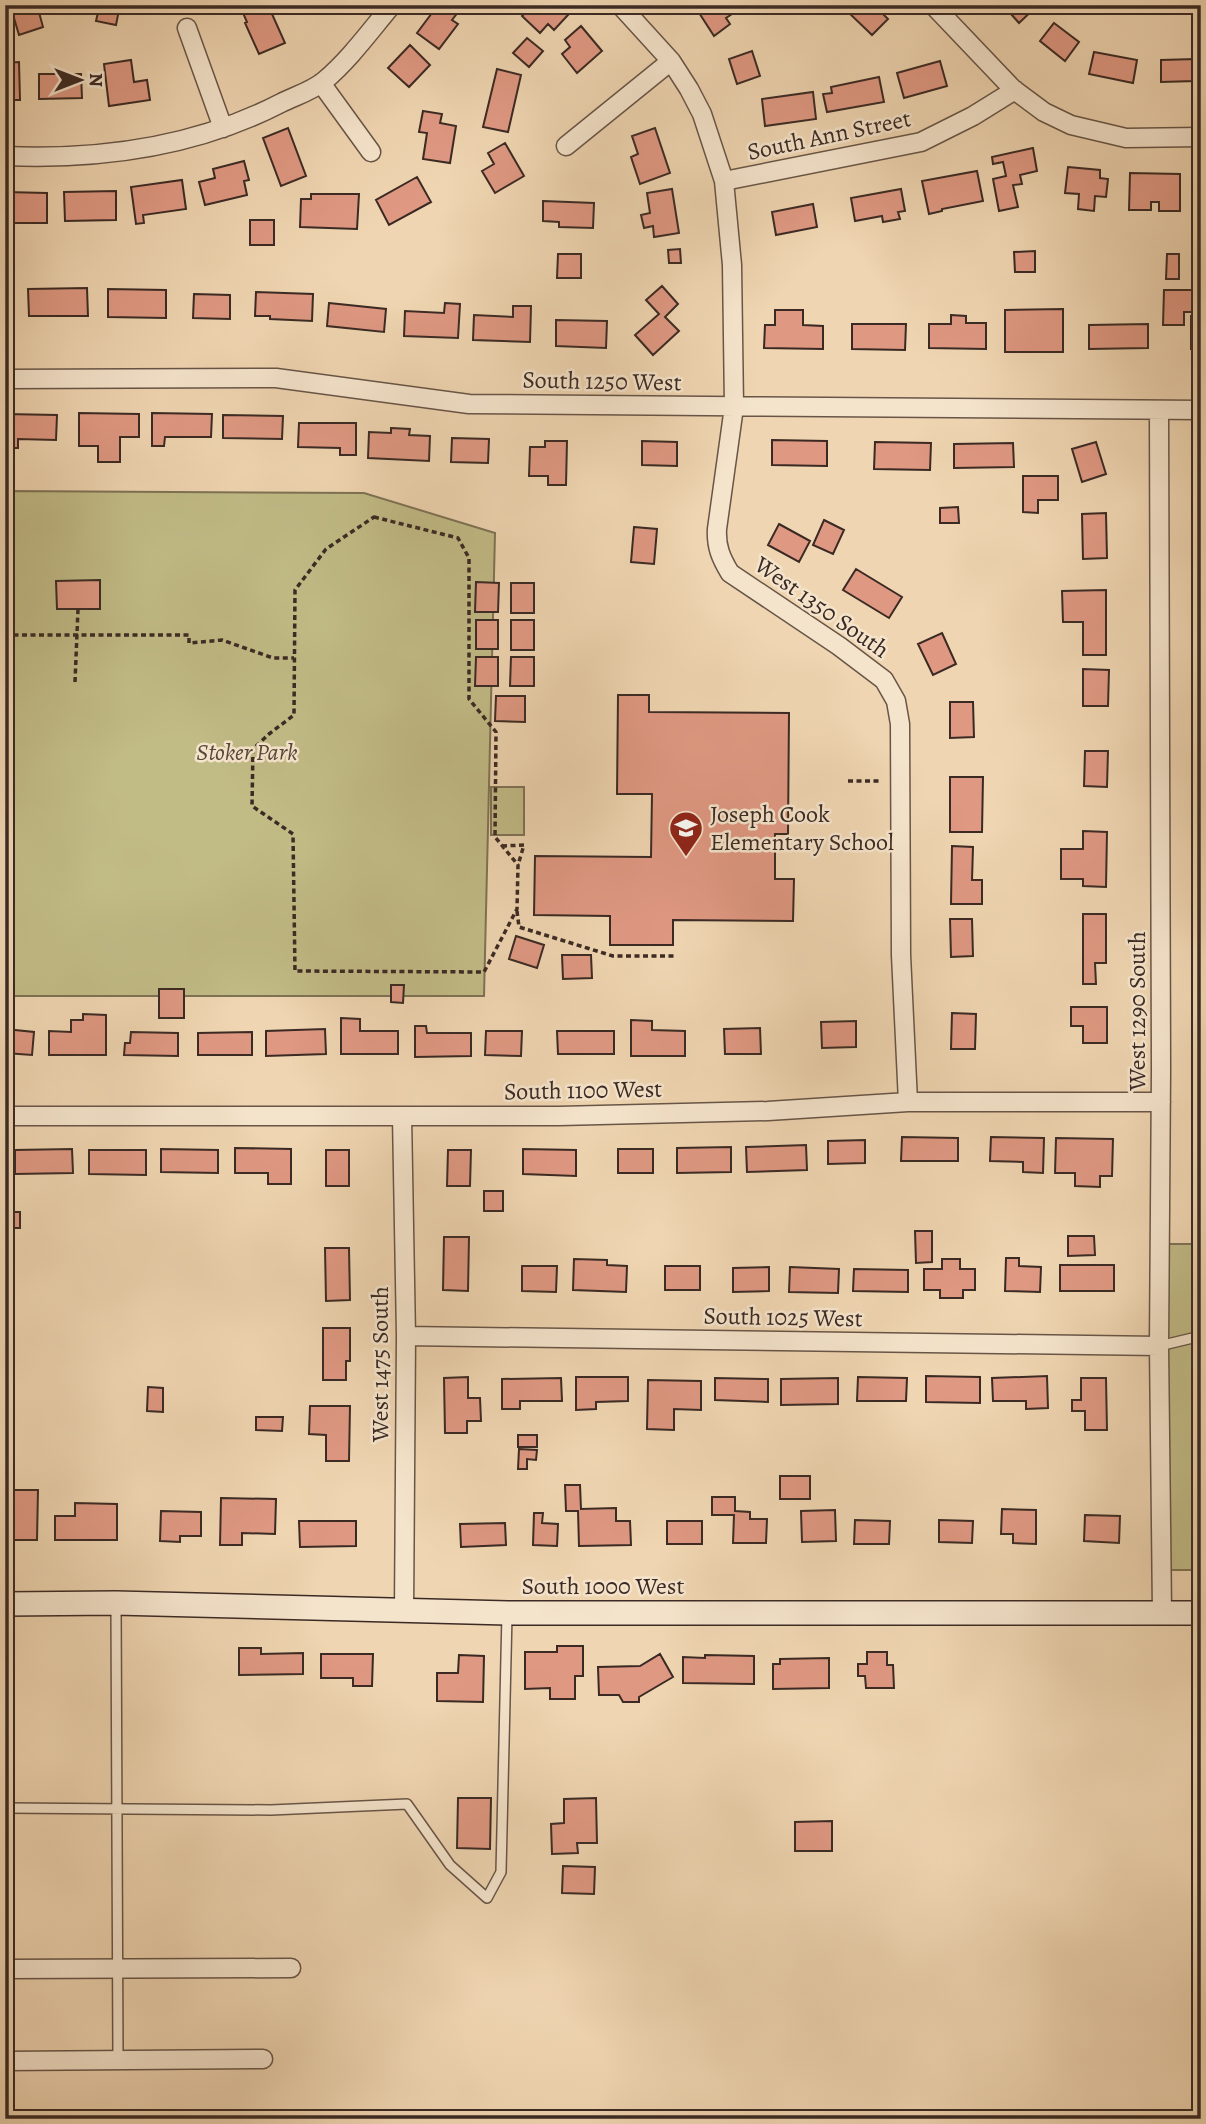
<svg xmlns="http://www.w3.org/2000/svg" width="1206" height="2124" font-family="Alegreya,serif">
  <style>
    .green { fill: #c1bb86; stroke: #7e7255; stroke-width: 2 }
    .building { fill: #df9882; stroke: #3b2a24; stroke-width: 2 }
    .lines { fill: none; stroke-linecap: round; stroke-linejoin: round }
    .lane-casing { stroke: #685547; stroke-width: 12 }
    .street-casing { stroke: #685547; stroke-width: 21 }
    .secondary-casing { stroke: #3b2a24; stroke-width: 26 }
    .path { stroke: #3b2a24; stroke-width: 3.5; stroke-dasharray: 5 3.5; stroke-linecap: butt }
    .lane { stroke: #f5e4cc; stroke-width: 9 }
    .street { stroke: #f5e4cc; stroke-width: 18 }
    .secondary { stroke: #f5e4cc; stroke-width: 23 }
    .labels { text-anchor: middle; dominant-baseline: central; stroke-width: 5; stroke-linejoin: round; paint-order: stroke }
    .street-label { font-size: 24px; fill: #3b2a24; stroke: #f5e4cc }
    .park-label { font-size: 24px; font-style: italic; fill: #564738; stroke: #f5e4cc }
    .poi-label { font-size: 24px; fill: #3b2a24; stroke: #f5e4cc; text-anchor: start }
  </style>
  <rect width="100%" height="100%" fill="#efd5b1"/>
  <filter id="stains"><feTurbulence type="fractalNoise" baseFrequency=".00286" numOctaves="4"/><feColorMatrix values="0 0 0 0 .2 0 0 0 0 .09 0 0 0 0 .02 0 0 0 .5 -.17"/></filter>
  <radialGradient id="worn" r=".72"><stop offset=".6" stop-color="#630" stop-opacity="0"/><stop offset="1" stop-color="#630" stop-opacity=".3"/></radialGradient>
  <path class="green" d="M5,491L364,493L495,533L484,996H5Z
    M491,787H524V835H491Z
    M1164,1244H1201V1570H1163Z"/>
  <path class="building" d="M5,5H37L43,27L19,35L11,8L5,9Z
    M87,5H120L116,25L96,21L99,8Z
    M242,5H268L285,43L259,54L245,23L247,22L240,6Z
    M438,5L462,7L452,20L458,24L439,49L417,33Z
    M533,5H559L568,15L554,30L548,24L540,33L522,16Z
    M694,5H742L743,7L726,18L730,24L714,36Z
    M854,5H874L888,19L872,35L848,12Z
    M1003,5H1038L1019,23Z
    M1054,23L1079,42L1065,61L1040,41Z
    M581,26L602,51L577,73L562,54L570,47L565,40Z
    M527,38L543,51L529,67L513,53Z
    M410,45L430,65L409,87L388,68Z
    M752,51L760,76L737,84L729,59Z
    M1094,52L1137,60L1133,83L1089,74Z
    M1195,59V81L1161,82V60Z
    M131,60L134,82L147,80L150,100L109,106L104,64Z
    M940,61L947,86L904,98L897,73Z
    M19,62L20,100H5V63Z
    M497,69L521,75L508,132L483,127Z
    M39,74H81L82,98L39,99Z
    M879,77L884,102L827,112L823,94L832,93L831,87Z
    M813,92L816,119L765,126L762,99Z
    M423,111L442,114L440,123L456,126L450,163L423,159L427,133L419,132Z
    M288,128L306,176L281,186L263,138Z
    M655,128L670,173L640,184L631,157L638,154L632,136Z
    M505,143L524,176L495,193L482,171L494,164L488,153Z
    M1033,148L1037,171L1020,175L1022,184L1013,185L1018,207L999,211L993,179L1006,176L1003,162L993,164L992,157Z
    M244,161L249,180L244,181L247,195L205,205L199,182L215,178L213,169Z
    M1068,167L1100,170V178L1108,179L1106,197L1095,196L1094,211L1078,209L1079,194L1065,193Z
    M977,171L983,201L942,209V211L929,214L922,181Z
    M1130,173L1180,174V211H1159V202H1151V210H1129Z
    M1196,175H1201V204H1195Z
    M417,177L431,202L389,225L376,200Z
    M182,180L186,209L143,215L144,223L136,224L131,187Z
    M672,189L679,233L654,237L653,226L644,228L641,215L650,213L647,193Z
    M901,189L905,211L898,212L900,219L883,222L882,216L855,221L851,198Z
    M116,191V220L65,221L64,192Z
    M5,192L47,193V223H5Z
    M311,194H359L357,229L300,227L301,199H311Z
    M543,201L594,203L593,228L559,227V222L543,221Z
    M813,204L817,227L776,235L772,212Z
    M250,220H274V245H250Z
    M680,249L681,263H669L668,250Z
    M1035,251V272H1015L1014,252Z
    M558,254H581V278H557Z
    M1167,254H1179V279H1166Z
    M662,286L678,304L665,317L679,331L653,355L635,335L659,314L646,300Z
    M87,288L88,316H29L28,289Z
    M108,289L166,290V318L108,317Z
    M1164,290H1194L1193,312H1184V325H1163Z
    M256,292L313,294L312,321L270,319V316H255Z
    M194,294L230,295V319L193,318Z
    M329,303L386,309L384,332L327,326Z
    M445,303L460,304L458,338L404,336L405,311L444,313Z
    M513,306H531L530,342L473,340L474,315L513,317Z
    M1063,309V352H1005V310Z
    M775,310H803V325L823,326V349L764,348L765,325H775Z
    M951,315L966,316V323H986V349L929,348V324H951Z
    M1201,315V349H1191V316Z
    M556,320L607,321L606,348L556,346Z
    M852,324H906L905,350L852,349Z
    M1148,324V348L1089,349V325Z
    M79,413L139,414V437H120V462H98V446H79Z
    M152,413L212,414L211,437H165L164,446H152Z
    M5,414L57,415L56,440L18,439V448H5Z
    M223,415L283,416L282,439L223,438Z
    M299,423H356V455H340V448L298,447Z
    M391,428L410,429L409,435L430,436L429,461L368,458L369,432L391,433Z
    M452,438L489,439L488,463L451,462Z
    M772,440L827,441V466L772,465Z
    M545,441H567L566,485H548V476H529L530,447H545Z
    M642,441L677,442V466L642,465Z
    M875,442L931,443L930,470L874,469Z
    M1096,442L1106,474L1082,482L1072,449Z
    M1013,443L1014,467L954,468V444Z
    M1023,476H1058V500H1038V513L1023,512Z
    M958,507L959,523H940V508Z
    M1106,513L1107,558L1083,559L1082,514Z
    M824,520L844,530L833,554L813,545Z
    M779,524L810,541L799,562L768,545Z
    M634,527L657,529L654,564L631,562Z
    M856,569L902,597L889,618L843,590Z
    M100,580V609H57L56,581Z
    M476,582L499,583L498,612H475Z
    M511,583H534V613H511Z
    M1106,590V655H1083V622H1063L1062,591Z
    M476,620H498V649H476Z
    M511,620H534V650H511Z
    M942,633L956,664L933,675L918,644Z
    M476,657H498V686H475Z
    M511,657H534V686H510Z
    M1083,669L1109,670L1108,706H1083Z
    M618,695H649V712L789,713L788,834H775V879H794L793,921L673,920V945H610V916L534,915L535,856L651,857L652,794H617Z
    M496,696H525V722L495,721Z
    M950,702H973L974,737L950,738Z
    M1085,751H1108L1107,787L1084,786Z
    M950,777H983L982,832H950Z
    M1083,831L1107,832L1106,887L1083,886V879H1061V849H1083Z
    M952,846L973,847L972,880H982V904H951Z
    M1083,914H1106V963H1095L1096,984H1083Z
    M950,919H972L973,956L951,957Z
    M516,936L544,945L537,968L509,959Z
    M562,955H591L592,978L563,979Z
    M391,985H404L403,1003L391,1002Z
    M159,989H184V1018H159Z
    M1071,1007H1107V1043H1083V1026H1071Z
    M952,1013L976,1014L975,1049H951Z
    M83,1014L106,1015V1055H49V1031L71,1032V1020H83Z
    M341,1018L360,1019V1031H398V1054H341Z
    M631,1020L652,1021V1030L685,1031V1056H631Z
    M856,1021V1047L822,1048L821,1022Z
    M415,1026H426L427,1033H471V1056L415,1057Z
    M760,1028L761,1054H725L724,1029Z
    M5,1029L34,1032L32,1055L5,1053Z
    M325,1029L326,1054L266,1056V1031Z
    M486,1031H522L521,1056L485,1055Z
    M557,1031H614V1054H558Z
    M131,1032L178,1033V1056L124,1055L125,1043H130Z
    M252,1032V1055H198V1033Z
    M902,1137L958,1138V1161H901Z
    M991,1137L1044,1138L1043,1173L1023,1172V1162L990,1161Z
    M1056,1138L1113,1139L1112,1176H1100V1187L1075,1186V1173H1055Z
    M865,1140V1163L828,1164V1141Z
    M806,1145L807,1170L747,1172L746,1147Z
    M731,1147V1172L677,1173V1148Z
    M235,1148L291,1149V1184H268V1173H235Z
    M72,1149L73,1173L15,1174V1150Z
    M161,1149L218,1150V1173L161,1172Z
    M523,1149L576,1150V1176L523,1174Z
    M618,1149H653V1173H618Z
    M89,1150H146V1175L89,1174Z
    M326,1150H349V1186H326Z
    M448,1150H471L470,1186H447Z
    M484,1191H503V1211H484Z
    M9,1212H20V1228H9Z
    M915,1231H932V1262L916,1263Z
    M1068,1236H1094L1095,1255L1068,1256Z
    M444,1237H469L468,1291L443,1290Z
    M325,1248H349L350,1300L326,1301Z
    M1006,1258H1019V1266L1041,1267L1040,1292L1005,1291Z
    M574,1259L607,1260V1265L627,1266L626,1292L573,1290Z
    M942,1259H960V1269H975V1290H963V1298H940V1290H924V1269H942Z
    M1060,1265H1114V1291H1060Z
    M522,1266H557L556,1292L522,1291Z
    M665,1266H700V1290H665Z
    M769,1267V1291L733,1292V1268Z
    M790,1267L839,1269L838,1293L789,1292Z
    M854,1269L908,1270V1292L853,1291Z
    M323,1328H350V1361H346V1380H323Z
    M926,1376L980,1377V1403L926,1402Z
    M1047,1376L1048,1408L1026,1409V1401H993L992,1378Z
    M468,1377V1398H480L481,1421H467V1433H445L444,1378Z
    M576,1377H628V1401L596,1402V1409L576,1410Z
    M858,1377L907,1378L906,1401H857Z
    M561,1378L562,1401H520V1409H502V1379Z
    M715,1378L768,1379V1402L715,1400Z
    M838,1378V1404L781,1405V1379Z
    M1081,1378H1106L1107,1430H1085V1411H1072V1400H1081Z
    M648,1380L701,1381V1410L674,1409V1430L647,1429Z
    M148,1387L163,1388V1412L147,1411Z
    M310,1406H350L349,1461H326V1435L309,1434Z
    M256,1417H283L282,1431L256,1430Z
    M518,1435H537V1447H518Z
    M519,1449L537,1450L536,1460L527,1459V1469H518Z
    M780,1476H810V1499H780Z
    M565,1485H580L581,1509L616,1508V1521H630L631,1545L579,1546L578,1511H566Z
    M14,1490H38L37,1540H5V1495H14Z
    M712,1497H735V1511L750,1512V1519H767L766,1543H733L734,1515H712Z
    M221,1498L276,1499L275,1534L242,1533V1545H220Z
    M75,1503L117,1504V1540H55V1516H75Z
    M1002,1509L1036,1510V1544L1013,1543V1534H1001Z
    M835,1510L836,1541L802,1542L801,1511Z
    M161,1511L201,1512V1536H180V1542L160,1541Z
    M534,1513H543L542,1523L558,1524L557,1546L533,1545Z
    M1085,1515L1120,1516L1119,1543L1084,1541Z
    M855,1520L890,1521L889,1544H854Z
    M939,1520L973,1521L972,1543L939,1542Z
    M299,1521H356V1546L300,1547Z
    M667,1521H702V1544H667Z
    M505,1523L506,1545L461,1547L460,1524Z
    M557,1646H583V1676H575V1699H550V1688L525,1689V1652H557Z
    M239,1648H261V1654L303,1653V1674L239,1675Z
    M867,1652H887V1665H893L894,1688H866L865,1676H858V1664H867Z
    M321,1654H373L372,1686H353V1678H321Z
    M660,1654L673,1677L639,1697V1702H623L619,1695H599L598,1667L640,1666Z
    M459,1655L484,1656L483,1702L437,1701V1673H458Z
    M705,1655L754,1656V1684L683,1683V1657L705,1658Z
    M829,1658V1688L773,1689V1664H780V1659Z
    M458,1798H491L490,1849L457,1848Z
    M596,1798L597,1843H577L578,1853L552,1854L551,1824L564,1823V1799Z
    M832,1821V1851H795V1822Z
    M563,1866L595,1867L594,1894L562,1893Z"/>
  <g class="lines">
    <g class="lane-casing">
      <path id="lane" d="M1159,1346L1201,1336
        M116,1605L118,2060
        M5,1808L271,1810L407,1804L450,1865L487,1898L501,1872L507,1614"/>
    </g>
    <g class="street-casing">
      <path id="street" d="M620,5L671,61L689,89L702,114L724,181L732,265L734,407L717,529C716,547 721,558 730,573L839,646L884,680L896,701L900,724L901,955L908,1102
        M933,5L1013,89L1044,112L1071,125L1126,138L1201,137
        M187,28L223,128
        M321,83L371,152
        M566,146L671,61
        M5,156C100,160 196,147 281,103C295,96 312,91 324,81C350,59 370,31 392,5
        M724,181L921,142L973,116L1015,90
        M5,379L276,378L469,404L1201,410
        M1159,410L1161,1070L1159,1346L1162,1613
        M5,1116H559L768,1111L908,1102H1161
        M402,1116L406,1336L404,1612
        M406,1336L1159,1346
        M5,1969L291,1968
        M5,2061L263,2059"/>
    </g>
    <g class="secondary-casing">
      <path id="secondary" d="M5,1604L116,1603L508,1613H1201"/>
    </g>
    <path class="path" d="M374,517L458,538L469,558V699L496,732L495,837L518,865L517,909L484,972L295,971L293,834L252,806L253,749L269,734L294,715L295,590L326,549Z
      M5,635H189V643L222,640L273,658H294
      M75,682L78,609
      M848,781H879
      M502,846L524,845L518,865
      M517,911L519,927L613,956H674"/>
    <use href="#lane" class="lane"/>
    <use href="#street" class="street"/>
    <use href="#secondary" class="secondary"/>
  </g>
  <defs>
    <g id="school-pin" transform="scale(1.75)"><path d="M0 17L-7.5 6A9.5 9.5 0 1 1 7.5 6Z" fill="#8f2418" stroke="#f5e4cc"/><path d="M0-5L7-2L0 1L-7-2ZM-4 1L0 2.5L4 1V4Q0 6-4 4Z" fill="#fff"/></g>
  </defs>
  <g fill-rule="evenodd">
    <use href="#school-pin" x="686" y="828"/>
  </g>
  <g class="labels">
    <g class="street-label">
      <text transform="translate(829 135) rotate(-12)">South Ann Street</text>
      <text transform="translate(602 381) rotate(1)">South 1250 West</text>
      <text transform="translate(822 607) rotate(35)">West 1350 South</text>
      <text transform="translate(1137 1011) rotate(-90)">West 1290 South</text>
      <text transform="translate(583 1090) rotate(-1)">South 1100 West</text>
      <text transform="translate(783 1317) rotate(1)">South 1025 West</text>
      <text transform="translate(380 1364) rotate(-90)">West 1475 South</text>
      <text x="603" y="1586">South 1000 West</text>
    </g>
    <g class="park-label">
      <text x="247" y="752">Stoker Park</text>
    </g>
    <g class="poi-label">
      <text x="710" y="814">Joseph Cook<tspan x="710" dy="28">Elementary School</tspan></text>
    </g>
  </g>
  <rect width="1206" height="2124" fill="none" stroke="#efd5b1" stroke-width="28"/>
  <rect x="7" y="7" width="1192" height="2110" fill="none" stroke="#3b2a24" stroke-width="3.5"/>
  <rect x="14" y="14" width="1178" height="2096" fill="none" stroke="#3b2a24" stroke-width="2"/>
  <g transform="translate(80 80) rotate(90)" stroke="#f5e4cc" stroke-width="5" paint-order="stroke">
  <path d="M0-5L12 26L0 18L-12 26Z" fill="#3b2a24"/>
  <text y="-10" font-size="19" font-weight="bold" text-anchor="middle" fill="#3b2a24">N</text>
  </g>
  <rect width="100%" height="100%" filter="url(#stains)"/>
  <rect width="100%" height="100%" fill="url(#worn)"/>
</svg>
